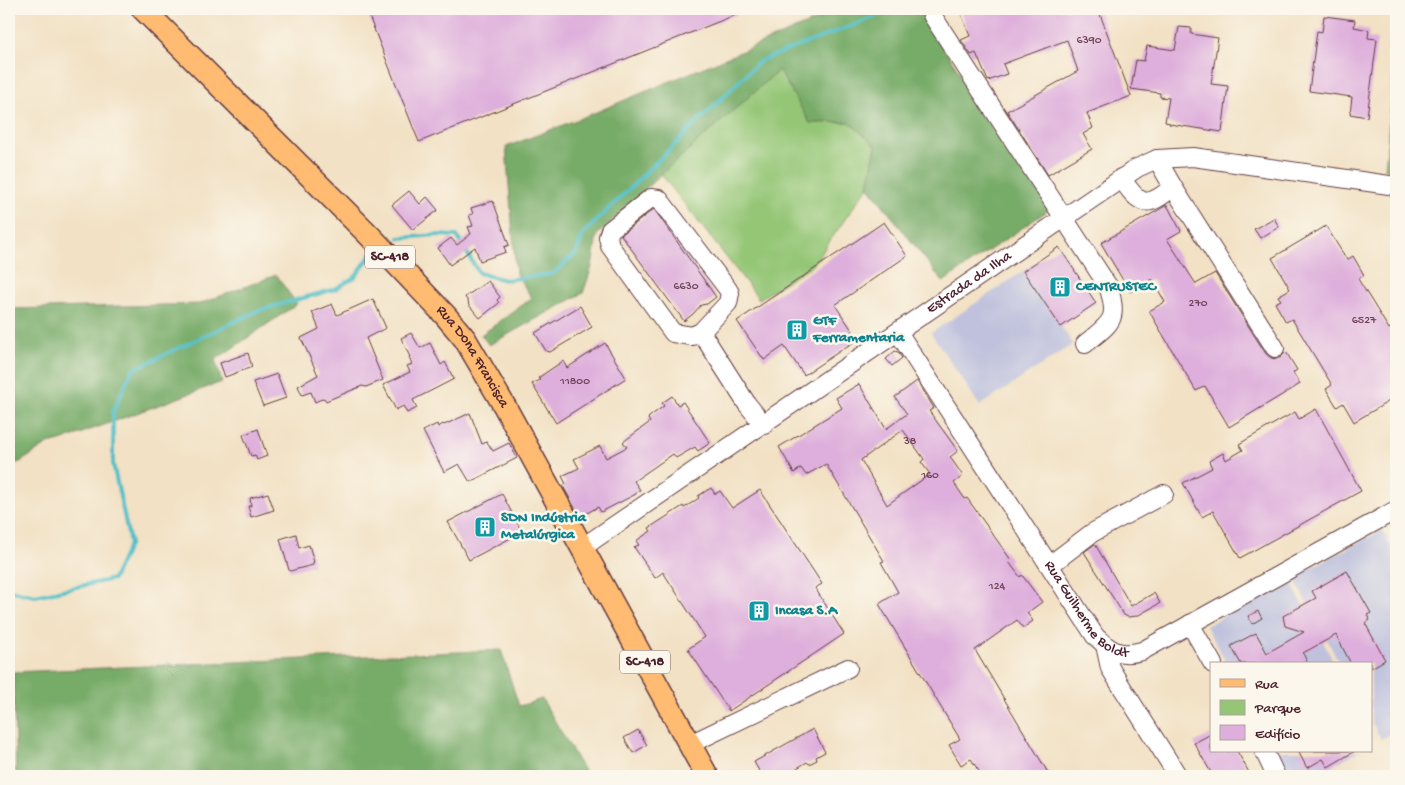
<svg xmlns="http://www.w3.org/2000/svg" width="1405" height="785" font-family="'Gochi Hand',sans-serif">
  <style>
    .industrial { fill: #c0c2dd }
    .green { fill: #94c676; stroke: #6f7250 }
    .forest { fill: #77ab67; stroke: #606549 }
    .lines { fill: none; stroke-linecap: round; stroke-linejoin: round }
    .stream { stroke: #51bfc7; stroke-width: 4 }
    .building { fill: #deafdc; fill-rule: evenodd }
    .minor-casing { stroke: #633c42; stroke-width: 20 }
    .major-casing { stroke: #633c42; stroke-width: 25 }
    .minor { stroke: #fff; stroke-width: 18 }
    .major { stroke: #febb71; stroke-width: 22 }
    .labels { text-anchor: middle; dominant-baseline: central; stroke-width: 5; stroke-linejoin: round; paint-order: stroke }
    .number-label { font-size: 12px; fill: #6f4357 }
    .shield { fill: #fbf7ec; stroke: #7f6065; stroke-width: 1 }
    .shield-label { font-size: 14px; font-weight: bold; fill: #4a1f2b }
    .street-label { font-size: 15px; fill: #4a1f2b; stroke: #fbf7ec }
    .culture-label { font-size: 15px; font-weight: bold; fill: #0d838f; stroke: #fbf7ec; text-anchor: start }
  </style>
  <rect width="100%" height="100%" fill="#fbf7ec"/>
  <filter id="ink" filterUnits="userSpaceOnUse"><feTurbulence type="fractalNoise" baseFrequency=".02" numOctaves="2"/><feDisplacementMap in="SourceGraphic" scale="10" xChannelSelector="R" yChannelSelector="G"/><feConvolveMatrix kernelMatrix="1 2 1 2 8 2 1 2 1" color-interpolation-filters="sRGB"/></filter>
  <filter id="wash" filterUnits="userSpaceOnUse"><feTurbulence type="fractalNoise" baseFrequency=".0096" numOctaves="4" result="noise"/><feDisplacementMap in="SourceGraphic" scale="20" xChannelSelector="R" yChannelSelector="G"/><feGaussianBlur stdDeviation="1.12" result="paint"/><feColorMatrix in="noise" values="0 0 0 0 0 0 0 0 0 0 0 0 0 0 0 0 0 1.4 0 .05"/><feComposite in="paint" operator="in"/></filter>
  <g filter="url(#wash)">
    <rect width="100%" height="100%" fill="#f2e1c4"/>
    <path class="industrial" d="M1059,247L1096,303L1061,326L1073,344L980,406L931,333Z
      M1382,530L1396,556V731L1381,739L1371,721V664H1340L1293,577Z
      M1290,581L1335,664H1227L1206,626Z
      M1275,751H1359L1313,776H1288Z"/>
    <path class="green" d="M779,70L810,123L849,122L876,146L868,186L814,264L759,299L661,174Z"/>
    <path class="forest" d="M843,9H918L1050,209L943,282L868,186L876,146L849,122L810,123L779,70L661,174L597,235L592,267L583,293L489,345L481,335L532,298L516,274L506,147L594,113Z
      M1396,47V170L1385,169Z
      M276,275L297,304L215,360L222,382L60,441L48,444L20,462L9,465V309L199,304Z
      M501,650L519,706L542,699L587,776H16L13,672Z"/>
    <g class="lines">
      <path class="stream" d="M399,238L437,235L457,236L479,273L505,280L553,274L577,252L583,234L760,61L895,9
        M9,590L35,596L113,579L130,543L113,464V412L132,370L257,311L335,289L355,277L371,255"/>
    </g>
    <g id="blocks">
      <path class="building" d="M366,9H750L419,142Z
        M959,9H1098L1131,96L1087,113L1093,128L1083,134L1092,149L1048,175L1007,111L1078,71L1067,40L1003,64L1007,74L988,81L976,53L971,55L961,40L970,36Z
        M1324,16L1355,20L1354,27L1369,30L1368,38L1377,39L1367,117L1350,114L1352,97L1309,91L1317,31L1322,32Z
        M1179,27L1191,28V34L1218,38L1211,84L1228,86L1222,132L1169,124L1170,123L1165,122L1169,98L1160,97V93L1131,89L1136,60L1144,61L1147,46L1175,50Z
        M409,191L420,204L427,197L438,210L413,230L392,205Z
        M493,201L509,245L504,247L506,252L480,261L475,247L450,265L438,248L451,238L457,245L471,234L468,227L473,226L469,215L473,214L471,208Z
        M1167,205L1181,231L1167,239L1196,284L1215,273L1266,354L1271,358L1276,359L1281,357L1286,352L1297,370L1293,373L1300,384L1229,427L1205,386L1196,391L1149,311L1165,302L1152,279L1130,292L1101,243Z
        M654,209L716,297L707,304L701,305L693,314L684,321L621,235Z
        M1274,218L1279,227L1260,238L1254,229Z
        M884,222L907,256L835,305L858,339L804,375L784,346L764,360L737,321Z
        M1326,226L1347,260L1353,256L1364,275L1358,279L1389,329L1396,325V397L1354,422L1343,403L1337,407L1326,389L1332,385L1292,319L1286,322L1275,303L1281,300L1278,296L1290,289L1272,258Z
        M1059,247L1096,303L1061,327L1023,271Z
        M488,281L500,297L497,300L499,303L480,318L468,304L469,303L465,297Z
        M373,299L386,328L366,338L383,380L366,387L362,386L326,401L324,398L315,402L311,392L302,395L298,386L318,375L301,338L319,329L312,312L332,304L337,315Z
        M580,306L592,327L550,352L546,351L535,333Z
        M411,333L420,348L430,343L441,365L445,362L454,379L413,400L417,408L407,413L403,406L396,410L383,385L410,372L407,366L412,364L409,357H410L401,338Z
        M605,343L626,378L556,423L532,384L540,380L538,378L563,361L567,368Z
        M895,351L898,352L902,358L892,366L886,359Z
        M248,353L252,367L225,377L220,363Z
        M277,374L286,398L263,406L253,382Z
        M917,381L934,408L929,411L958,451L950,457L963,476L954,483L965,499L967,498L1011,560L1009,562L1020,577L1022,575L1042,602L1027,613L1033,621L1023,628L1017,620L975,650L1050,776H982L971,759L961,765L949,745L960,739L879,604L898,592L881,562L884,561L826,464L806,475L801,468L794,473L779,447L842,408L836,398L859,384L886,429L907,414L895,397ZM903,430L924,459L921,462L930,474L887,505L861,460Z
        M672,396L678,405L683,402L710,443L698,451L695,447L676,458L673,454L634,481L640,490L636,492V494L601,512L598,507L580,517L563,486L566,484L562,476L579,468L574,459L600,446L606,458L627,447L623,442L650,422L648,419L649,417L664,406L662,403Z
        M1316,409L1361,491L1240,558L1213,511L1202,517L1183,483L1212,468L1209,461L1223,453L1226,460L1243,450L1239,444L1277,422L1295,412L1299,419Z
        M470,413L482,444L487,442L493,451L509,443L517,458L470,482L459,464L444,472L423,431L437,424L438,427L443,424L444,425Z
        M258,429L267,456L257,460L255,455L251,456L243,435Z
        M711,488L715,494L720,491L732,508L760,490L822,584L815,588L844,634L729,711L688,649L705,637L663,572L655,578L634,547L639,545L636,541L651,531L649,528L683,506L684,508L699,498L698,496Z
        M268,493L274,510L251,517L248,506H251L250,498Z
        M502,494L522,532L469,560L448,522Z
        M296,534L299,548L309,545L314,562H313V565L290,571L289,570L280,539Z
        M1095,544L1131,606L1154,593L1160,603L1137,616L1128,617L1124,615L1084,552Z
        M1347,571L1371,613L1367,615L1370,620L1365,623L1385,660L1371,668V664H1351L1336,635L1303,653L1308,664H1241L1231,646L1256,633L1267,653L1304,632L1285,626L1283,616L1316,598L1312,591Z
        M1258,611L1262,618L1252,624L1248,616Z
        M813,729L825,752L816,757L817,760L809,764L807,762L792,771L793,773L788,776H762L754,762Z
        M638,730L647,745L633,753L624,738Z
        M1211,734V751H1237L1251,776H1213L1194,743Z
        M1298,751H1355L1328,767L1323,759L1307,768Z"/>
    </g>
  </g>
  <g filter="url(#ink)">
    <use href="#blocks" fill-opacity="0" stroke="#633c42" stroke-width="1"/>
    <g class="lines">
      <g class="minor-casing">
        <g id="minor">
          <path d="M932,15L1108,286C1120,321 1110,323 1085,344"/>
          <path d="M1157,159L1173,187"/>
          <path d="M1121,178C1140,205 1145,210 1173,187L1275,348"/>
          <path d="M651,198L659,199L727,288L730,293L728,303L701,332L692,336L673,333L610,246L608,237L610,230Z"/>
          <path d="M701,332L747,404L764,425"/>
          <path id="s1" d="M898,332L1095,636C1111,651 1119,657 1142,651L1396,510"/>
          <path id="s2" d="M583,547L1137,168L1157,159L1193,157L1396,186"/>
          <path d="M1050,565L1092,533L1164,494"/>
          <path d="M1190,624L1213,664"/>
          <path d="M1105,645L1110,668L1118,681L1178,776"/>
          <path d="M690,744L848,668"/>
          <path d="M1264,751L1276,776"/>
        </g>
      </g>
      <g class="major-casing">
        <g id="major">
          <path id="s3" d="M143,9L370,236L445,315L465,339L505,407L707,776"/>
        </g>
      </g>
      <use href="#minor" class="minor"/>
      <use href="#major" class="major"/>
    </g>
  </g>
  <defs>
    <g id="building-square" transform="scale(1.125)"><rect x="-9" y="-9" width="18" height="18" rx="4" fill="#0f9aa8" stroke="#fbf7ec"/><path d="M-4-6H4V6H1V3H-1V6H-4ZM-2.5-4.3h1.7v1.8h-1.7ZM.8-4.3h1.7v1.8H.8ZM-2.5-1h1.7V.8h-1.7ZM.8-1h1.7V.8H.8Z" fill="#fff"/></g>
  </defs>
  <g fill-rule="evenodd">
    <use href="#building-square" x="1060" y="287"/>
    <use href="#building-square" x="797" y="330"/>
    <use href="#building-square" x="485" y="527"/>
    <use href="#building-square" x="759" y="611"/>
  </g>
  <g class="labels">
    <g class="number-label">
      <text x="1089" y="41">6390</text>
      <text x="686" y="287">6630</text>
      <text x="1198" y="304">270</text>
      <text x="1364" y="321">6527</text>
      <text x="575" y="382">11800</text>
      <text x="910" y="442">38</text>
      <text x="930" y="476">160</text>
      <text x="997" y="587">124</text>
    </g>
    <g class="shield">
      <rect x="365" y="245.5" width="50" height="23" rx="4"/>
      <rect x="620" y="650.5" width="50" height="23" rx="4"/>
    </g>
    <g class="shield-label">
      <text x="390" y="257">SC-418</text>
      <text x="645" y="662">SC-418</text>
    </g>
    <g class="street-label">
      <text stroke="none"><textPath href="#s2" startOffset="468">Estrada da Ilha</textPath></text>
      <text stroke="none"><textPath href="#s3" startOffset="480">Rua Dona Francisca</textPath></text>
      <text stroke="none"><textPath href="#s1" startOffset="338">Rua Guilherme Boldt</textPath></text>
    </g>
    <g class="culture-label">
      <text x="1076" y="287">CENTRUSTEC</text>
      <text x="813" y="321">GTF<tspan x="813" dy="17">Ferramentaria</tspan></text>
      <text x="501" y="518">SDN Indústria<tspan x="501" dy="17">Metalúrgica</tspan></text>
      <text x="775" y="611">Incasa S.A</text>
    </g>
  </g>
  <rect width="1405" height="785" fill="none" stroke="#fbf7ec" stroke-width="30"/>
  <rect x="1210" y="662" width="162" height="90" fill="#fbf7ec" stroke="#b4a19f"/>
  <rect x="1220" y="679" width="25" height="8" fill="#febb71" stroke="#b4a19f"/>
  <text x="1255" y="688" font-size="15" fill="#4a1f2b">Rua</text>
  <rect x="1220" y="700" width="25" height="15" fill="#94c676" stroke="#b4a19f"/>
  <text x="1255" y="712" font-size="15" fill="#4a1f2b">Parque</text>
  <rect x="1220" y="725" width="25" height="15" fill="#deafdc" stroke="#b4a19f"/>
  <text x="1255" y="738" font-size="15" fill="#4a1f2b">Edifício</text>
</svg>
